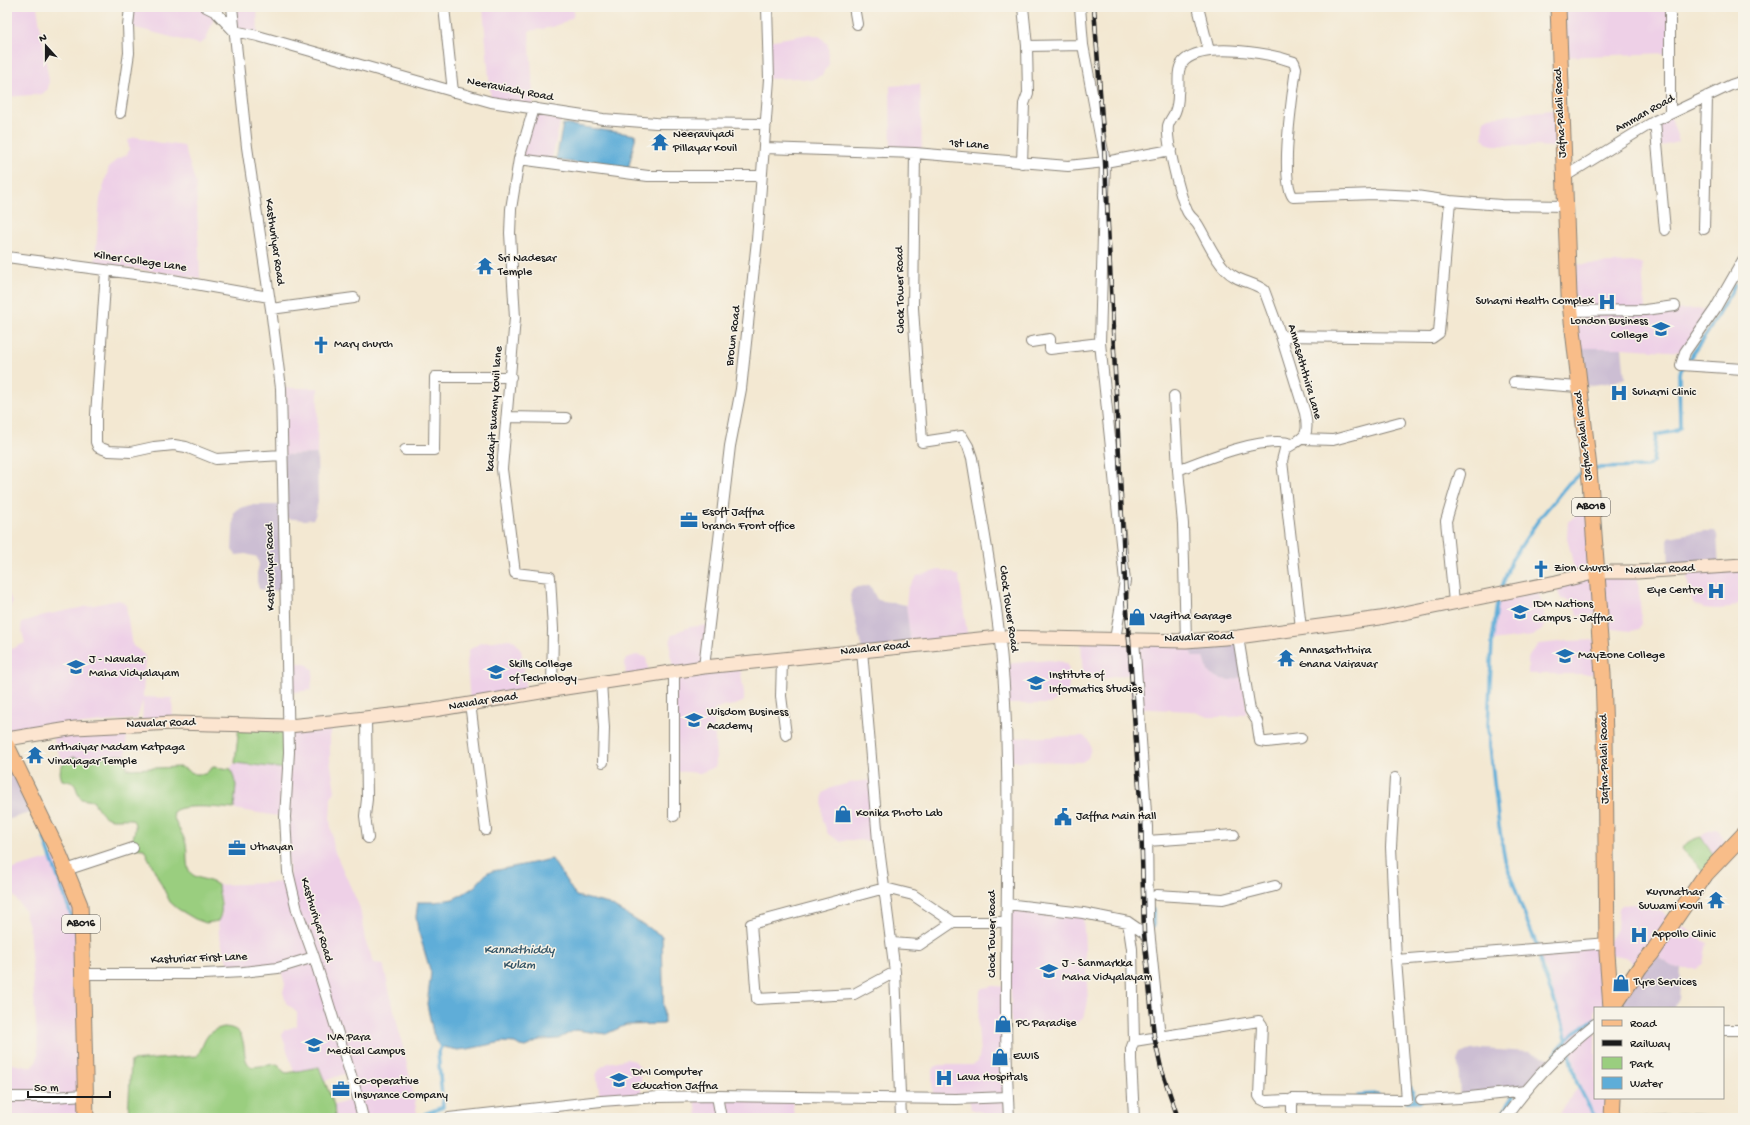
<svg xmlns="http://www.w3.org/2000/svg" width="1750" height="1125" font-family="'Gochi Hand',sans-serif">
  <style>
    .built { fill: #eed0e7 }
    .industrial { fill: #ccbed3 }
    .green { fill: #9ace7f; stroke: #5b754e }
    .water { fill: #5eadd8; stroke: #3d647a }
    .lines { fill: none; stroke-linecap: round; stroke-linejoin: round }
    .stream { stroke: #5eadd8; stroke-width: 3.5 }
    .street-casing { stroke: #888277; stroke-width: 12 }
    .secondary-casing { stroke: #888277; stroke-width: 15 }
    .primary-casing { stroke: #888277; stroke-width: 17 }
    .street { stroke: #fff; stroke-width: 10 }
    .secondary { stroke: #fce5d0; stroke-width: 13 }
    .primary { stroke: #f8bd89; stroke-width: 15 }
    .rail-casing { stroke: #1c1c1c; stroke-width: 4.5 }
    .rail { stroke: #f7f3e8; stroke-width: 3; stroke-dasharray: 9; stroke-linecap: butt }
    .labels { text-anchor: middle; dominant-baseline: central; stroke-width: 3; stroke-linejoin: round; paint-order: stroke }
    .shield { fill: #f7f3e8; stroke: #5e5c59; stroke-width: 1 }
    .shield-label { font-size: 11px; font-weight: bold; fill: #1c1c1c }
    .street-label { font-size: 12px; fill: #1c1c1c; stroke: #f7f3e8 }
    .poi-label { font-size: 12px; fill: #1c1c1c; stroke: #f7f3e8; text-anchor: start }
    .water-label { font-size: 13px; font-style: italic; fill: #365667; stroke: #f7f3e8 }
  </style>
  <rect width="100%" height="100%" fill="#f7f3e8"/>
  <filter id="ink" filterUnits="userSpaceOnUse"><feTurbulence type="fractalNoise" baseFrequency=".025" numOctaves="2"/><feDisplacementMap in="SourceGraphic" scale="8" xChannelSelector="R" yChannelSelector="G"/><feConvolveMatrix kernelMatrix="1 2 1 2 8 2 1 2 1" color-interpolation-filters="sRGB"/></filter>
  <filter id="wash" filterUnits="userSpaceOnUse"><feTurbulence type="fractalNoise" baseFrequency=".012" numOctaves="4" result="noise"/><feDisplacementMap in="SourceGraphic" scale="16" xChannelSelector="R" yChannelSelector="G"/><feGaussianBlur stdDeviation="0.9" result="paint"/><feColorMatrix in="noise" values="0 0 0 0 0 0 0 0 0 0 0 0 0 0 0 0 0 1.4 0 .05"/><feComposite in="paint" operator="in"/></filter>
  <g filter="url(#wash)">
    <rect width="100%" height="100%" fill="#f3e8d2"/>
    <path class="built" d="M7,7H37L49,81L48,89L42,94L7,97Z
      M130,7H206L216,12L206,40L199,44L128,26Z
      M232,7H257L258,36L234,31Z
      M483,7H574L573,17L564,22L553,27L529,31L534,107L562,113L551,163L519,159L534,108L491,102Z
      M1558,7H1670L1669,53L1558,57Z
      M810,34L821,37L828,45L829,64L822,75L811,80L797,78L769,79L768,41Z
      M920,84L922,154L891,152L890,86Z
      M1561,109L1562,147L1493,145L1486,143L1483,138V126L1484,120L1489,117Z
      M1670,114L1679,142L1657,147L1655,121Z
      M137,137L155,142L184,146L196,184L200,278L95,263L100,199L109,167L117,159L127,155L129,150L128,141L131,138Z
      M1635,262L1642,265L1645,310L1715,309L1685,352L1622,348H1574L1567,265Z
      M281,388H318L317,454L282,455Z
      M1591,513L1597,572H1637L1642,624L1639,629L1630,631L1599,627L1600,614L1578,616L1573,601L1561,599L1559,595L1556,582L1576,577L1567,537L1568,522L1575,516Z
      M1743,565V596L1740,603L1730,608L1717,609L1704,608L1696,605L1691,598L1687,578L1689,569Z
      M939,570L950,572L959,577L968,640L911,646L906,605L908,588L917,576Z
      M1536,586L1543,606L1545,623L1542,630L1532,636L1492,641L1499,594Z
      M7,590L12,602L7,616Z
      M119,600L123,602L126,605L131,641L133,646L143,653L145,657L143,697L172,698L173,723L142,724L143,700L137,719L7,731V651L25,643L21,627L22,623L40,616Z
      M709,625L704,667L739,663L744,693V700L743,702L735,705L717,708L713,712L715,739L716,764L715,767L700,773L675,771L674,671L670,654L671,636L679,631L690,627Z
      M1081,638L1186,641L1193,657H1204L1208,671L1211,675L1227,680L1244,676L1247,713L1234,717H1209L1191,711L1133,708L1131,674L1102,679H1084L1083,677Z
      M509,639L515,641L521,650L524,668L526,695L470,703L467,664L469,650L480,643Z
      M1599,640L1603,674H1528V659L1531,652L1539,644L1568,641Z
      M636,655L646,657L649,675L626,679L625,661L627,658Z
      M1050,660L1063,662L1067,665L1069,670V686L1067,693L1050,704H1005L1002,664Z
      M299,663L308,665L313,670L311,690L287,693L286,664Z
      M330,722V760L335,791L331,798L330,820L334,850L360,908L365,940L371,955L374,963L383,964L410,1077L418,1118H331L336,1115L334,1105L358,1098L350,1072L324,1081L319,1067L294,1072L282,1035L284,1030L297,1026V1013L293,1008L289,1006L286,1003L283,992L285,984L282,974L279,971L229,968L219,935L218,921L222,914V903L218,885L290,882L285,817L234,809L236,785L231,769L232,766L235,763L287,769L288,726Z
      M127,725L126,756L119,755L79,759L76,758L68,760L63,764L50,731Z
      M1083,736L1088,739L1091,748L1088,758L1082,762L1007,761L1006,738Z
      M873,780L878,841L847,840L841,842L828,834L823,821L822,806L823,793L831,788L853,782Z
      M1717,828L1729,849L1717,861L1701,837L1706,832Z
      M60,856L80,905L86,1118H7V1063L28,1067L33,1066L37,1060L38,1054L29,926L24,910L10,891L7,883V874L13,869Z
      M1635,904L1658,910L1707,943L1703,963L1697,969H1681L1671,966L1652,953L1640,967L1625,957L1608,954L1611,1008H1595V1098H1613L1612,1118H1555L1580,1085L1563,1019L1538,948L1608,943L1617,927L1619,908L1622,905Z
      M1038,907L1083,913L1088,1002L1084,1018L1076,1023L1046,1028L1026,1029L1011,1023L1010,912Z
      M994,986L1007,987L1009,1118H988L987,1114L971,1109L969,1098H933L932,1070L934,1067L940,1065H972L978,1062L980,1053L978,1025L980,991L982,988Z
      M627,1059L635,1061L641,1069V1098L601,1101L596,1075L600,1068L608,1063Z
      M695,1096L792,1097L794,1118H697Z"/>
    <path class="industrial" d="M1574,348H1622L1625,378L1614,382L1578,387Z
      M317,454L318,502L315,516L313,519L305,520L284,518V590L271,591L259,589L257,582V573L259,565L257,557L246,554L236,555L232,550L234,512L237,509L250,505H283L282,455Z
      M1705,531H1715L1717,535L1719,568L1669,570L1668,537Z
      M868,586L871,587L876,598L878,600L906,605L911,646L862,650L850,596L852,590L857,587Z
      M1238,637L1244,676L1231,680L1222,679L1211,675L1208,671L1204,657H1193L1186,641Z
      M7,746L38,810L7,820Z
      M1652,953L1671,966L1681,969L1679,999L1674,1008H1613Z
      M1482,1049L1529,1052L1554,1059L1526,1091L1460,1098L1458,1062L1461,1054L1471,1050Z"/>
    <path class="green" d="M239,726H288V769L235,763Z
      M119,755L126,756L127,769L181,767L195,774H205L213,767L231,769L236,785L234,809C221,808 182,803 173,812C174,825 183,832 186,844C188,853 185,864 190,872C194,879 210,879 218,885C219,898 225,909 218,921L206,923L195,919L178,909L170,902L144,849L133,848C130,837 140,828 132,819C107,818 108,824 93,801L81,799C73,786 80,783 62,780C57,768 63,762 74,757L79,759Z
      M1701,837L1717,861L1706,874L1682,849C1687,841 1693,839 1701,837Z
      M224,1027C254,1028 237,1060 252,1067L277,1064L284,1072L287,1073L319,1067L334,1105L335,1117L331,1118H128L131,1061L196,1056L198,1055C206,1040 205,1031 224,1027Z"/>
    <path class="water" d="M563,124L636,135L628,170L556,160Z
      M552,859L576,896L609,904L662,936L664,1024L626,1025L606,1034L575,1030L558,1039L541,1040L525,1047L520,1046L515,1043L502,1042L468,1049L457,1050L439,1046L433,1033L427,1004L431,973L418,930L416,917L418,902H435L453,899L463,894L474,887L488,872Z
      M1681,1115L1731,1118H1641Z"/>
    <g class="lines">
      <path class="stream" d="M1592,468L1647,467L1653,462L1656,435L1676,431L1680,427L1679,373L1708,332L1735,285
        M1501,590L1511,561L1539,519L1569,483L1585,471
        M1498,597L1492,641L1488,728L1499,826L1505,860L1526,919L1538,948L1542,969L1562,1021L1577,1083L1595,1118
        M44,838L74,923
        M1153,910V927
        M1554,1054L1573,1033L1595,1019
        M1411,1088L1416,1101
        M1358,1095L1377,1094L1380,1097
        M1407,1101H1421
        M422,1118L425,1114L443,1107L438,1053L443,1043
        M1499,1118L1514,1096L1512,1095"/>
    </g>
  </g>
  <g filter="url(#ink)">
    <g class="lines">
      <g class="street-casing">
        <path id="street" d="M206,7L216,12L234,31L258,36L491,102L603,119L656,123L766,124
          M232,7L247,147L271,309L281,388L289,752L285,817L288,872L297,910L314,957L358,1098L363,1118
          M444,7L453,92
          M854,7L857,24
          M1080,7L1083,45L1105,162L1100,343L1125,581L1115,639
          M1198,7L1209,51
          M1027,46L1083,45
          M534,108L519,159L511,209L510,233L515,318L502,469L515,573L550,577L553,629L552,690
          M120,113L129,53L128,26L130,7
          M1670,114V7
          M1655,121L1665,230
          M764,148L915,153L1068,166L1105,162L1171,150
          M915,153L913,308L922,442L962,436L968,446L972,458C985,539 1001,620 1005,702C1012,841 1001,980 1009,1118
          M519,159L648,176H761
          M1022,163L1024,104L1028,93L1027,46L1023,7
          M1564,177L1655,121L1731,85L1743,81
          M1704,229L1707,96
          M7,257L150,276L269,297
          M1743,260L1715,309L1685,352L1681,365L1743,369
          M106,271L96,415V442L98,447L109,451L131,452L154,447L174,445L186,447L216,459L282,455
          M271,309L354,298
          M1570,311L1645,310L1675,306
          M1281,336L1432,338L1439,333L1450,201L1501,205L1565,206
          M1031,342L1050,339V349L1100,343
          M1514,382L1578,387
          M1174,396L1178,470C1206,459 1264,435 1292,444
          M507,417L566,418
          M1303,439L1333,440L1400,422
          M405,450H434L435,377H511
          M1178,470L1183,524L1186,641
          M1454,602L1446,521L1460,474
          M1301,628L1282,461L1285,449C1304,437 1310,438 1305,413L1281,336L1264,290C1252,281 1237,282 1225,269C1213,256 1207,240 1198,225C1195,220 1189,216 1187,211C1180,196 1166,141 1168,126C1169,121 1173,117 1175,112C1177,107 1178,100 1178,94C1180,83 1175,68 1185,60C1207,42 1269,53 1294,62L1296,68C1293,93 1279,178 1293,197L1374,194L1416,196L1450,201
          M1238,637L1250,710L1257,721L1260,741L1267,742L1301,738
          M1134,639L1147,827L1148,920L1160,1037
          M862,650L878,841L895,972L901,1118
          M782,660L781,696L786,735
          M704,667L730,446L741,389L757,240L769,79L767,7
          M674,671V816
          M601,682L604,728L603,762
          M470,703L486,830
          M366,718L367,799L365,816L368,838
          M1395,778L1391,847L1396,960
          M1147,841L1234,835
          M66,870L133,848
          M1157,895L1223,899L1275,886
          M1007,904L1083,913L1128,922L1144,933L1150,943
          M1128,922L1132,949L1134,1041L1131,1049V1059L1134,1118
          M892,943L919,945L953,922
          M895,972L854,994L757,999L751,924L885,888L913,895L953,922H1006
          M83,974H204L243,972L278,968L314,957
          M1723,1030H1743
          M1134,1041L1259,1021L1262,1025L1259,1096L1261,1099L1265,1101L1287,1100
          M717,1096L721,1118
          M7,1097H53L85,1095
          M1421,1100L1460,1098L1526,1091
          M449,1118L601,1101L658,1097L717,1096L956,1099L1008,1097
          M1292,1118V1099L1407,1100L1396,960L1608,943
          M1505,1118C1531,1082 1560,1051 1595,1024"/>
      </g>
      <g class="secondary-casing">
        <path id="secondary" d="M7,739L75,728L173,723L288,726L330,722L434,710L552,690L704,667L999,637L1186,641L1238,637L1380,618L1556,582L1597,572H1637L1743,565"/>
      </g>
      <g class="primary-casing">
        <path id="primary" d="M1558,7L1569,295L1589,468L1600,614L1599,627L1603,674L1605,736L1607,953L1611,1008
          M7,746L60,856L80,905L82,950L86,1118
          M1613,1008L1640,967L1652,953L1706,874L1743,835
          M1612,1118L1613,1098"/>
      </g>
      <use href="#street" class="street"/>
      <use href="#secondary" class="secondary"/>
      <use href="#primary" class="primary"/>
      <g class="rail-casing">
        <path id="rail" d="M1094,7L1105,162L1125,581L1141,816L1144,933L1154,1036L1161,1068L1178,1118"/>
      </g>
      <use href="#rail" class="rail"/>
    </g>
  </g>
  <defs>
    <g id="temple-bare" transform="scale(1.38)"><path d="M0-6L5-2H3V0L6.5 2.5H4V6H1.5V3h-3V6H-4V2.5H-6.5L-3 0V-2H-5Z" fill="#1f6fb2" stroke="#f7f3e8" stroke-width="2.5" paint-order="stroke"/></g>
    <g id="hospital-bare" transform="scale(1.38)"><path d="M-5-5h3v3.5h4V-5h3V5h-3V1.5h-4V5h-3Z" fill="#1f6fb2" stroke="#f7f3e8" stroke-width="2.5" paint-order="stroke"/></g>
    <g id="university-bare" transform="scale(1.38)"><path d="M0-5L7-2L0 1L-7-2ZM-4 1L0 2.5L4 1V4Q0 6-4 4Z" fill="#1f6fb2" stroke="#f7f3e8" stroke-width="2.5" paint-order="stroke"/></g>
    <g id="church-bare" transform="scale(1.38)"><path d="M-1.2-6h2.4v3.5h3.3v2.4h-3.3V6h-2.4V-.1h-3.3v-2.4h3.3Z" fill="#1f6fb2" stroke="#f7f3e8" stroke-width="2.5" paint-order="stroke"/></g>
    <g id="office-bare" transform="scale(1.38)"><path d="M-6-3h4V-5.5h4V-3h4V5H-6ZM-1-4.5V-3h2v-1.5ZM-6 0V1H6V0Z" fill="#1f6fb2" stroke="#f7f3e8" stroke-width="2.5" paint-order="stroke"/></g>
    <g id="shop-bare" transform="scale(1.38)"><path d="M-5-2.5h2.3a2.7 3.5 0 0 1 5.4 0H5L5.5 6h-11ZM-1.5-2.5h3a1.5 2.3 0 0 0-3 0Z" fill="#1f6fb2" stroke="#f7f3e8" stroke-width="2.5" paint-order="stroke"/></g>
    <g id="school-bare" transform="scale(1.38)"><path d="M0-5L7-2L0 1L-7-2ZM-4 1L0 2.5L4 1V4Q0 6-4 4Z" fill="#1f6fb2" stroke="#f7f3e8" stroke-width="2.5" paint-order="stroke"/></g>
    <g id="civic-bare" transform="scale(1.38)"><path d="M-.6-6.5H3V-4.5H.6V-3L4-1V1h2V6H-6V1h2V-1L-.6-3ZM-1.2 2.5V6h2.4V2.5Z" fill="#1f6fb2" stroke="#f7f3e8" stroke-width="2.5" paint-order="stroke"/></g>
  </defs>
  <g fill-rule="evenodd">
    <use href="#temple-bare" x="660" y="142"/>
    <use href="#temple-bare" x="485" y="266"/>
    <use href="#hospital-bare" x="1607" y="302"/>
    <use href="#university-bare" x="1661" y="329"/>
    <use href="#church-bare" x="321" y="345"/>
    <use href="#hospital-bare" x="1619" y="393"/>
    <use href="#office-bare" x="689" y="520"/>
    <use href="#church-bare" x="1541" y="569"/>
    <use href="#hospital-bare" x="1716" y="591"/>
    <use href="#university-bare" x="1520" y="612"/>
    <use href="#shop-bare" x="1137" y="617"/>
    <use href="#university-bare" x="1565" y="656"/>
    <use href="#temple-bare" x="1286" y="658"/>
    <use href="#school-bare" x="76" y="667"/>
    <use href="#university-bare" x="496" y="672"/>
    <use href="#university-bare" x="1036" y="683"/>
    <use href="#university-bare" x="694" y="720"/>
    <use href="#temple-bare" x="35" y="755"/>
    <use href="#shop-bare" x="843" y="814"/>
    <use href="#civic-bare" x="1063" y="817"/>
    <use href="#office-bare" x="237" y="848"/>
    <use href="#temple-bare" x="1716" y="900"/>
    <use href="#hospital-bare" x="1639" y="935"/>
    <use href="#school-bare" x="1049" y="971"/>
    <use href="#shop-bare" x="1621" y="983"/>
    <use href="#shop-bare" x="1003" y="1024"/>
    <use href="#university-bare" x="314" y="1045"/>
    <use href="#shop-bare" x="1000" y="1057"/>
    <use href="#hospital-bare" x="944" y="1078"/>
    <use href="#university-bare" x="619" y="1080"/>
    <use href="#office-bare" x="341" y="1089"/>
  </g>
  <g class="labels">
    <g class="shield">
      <rect x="1572" y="498" width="38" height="18" rx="3"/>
      <rect x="62" y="915" width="38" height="18" rx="3"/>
    </g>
    <g class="shield-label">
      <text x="1591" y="507">AB018</text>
      <text x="81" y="924">AB016</text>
    </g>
    <g class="street-label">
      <text transform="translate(510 90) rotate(11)">Neeraviady Road</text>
      <text transform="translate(1561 113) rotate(-93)">Jafna-Palali Road</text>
      <text transform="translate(1645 114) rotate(-29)">Amman Road</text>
      <text transform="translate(969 145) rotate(5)">1st Lane</text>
      <text transform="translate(274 242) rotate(82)">Kasthuriyar Road</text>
      <text transform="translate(140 262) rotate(8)">Kilner College Lane</text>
      <text transform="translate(901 290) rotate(-91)">Clock Tower Road</text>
      <text transform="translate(734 336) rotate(-83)">Brown Road</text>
      <text transform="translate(1304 372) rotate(74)">Annasaththira Lane</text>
      <text transform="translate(495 409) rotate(-86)">kadayit swamy kovil lane</text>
      <text transform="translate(1584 436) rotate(-97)">Jafna-Palali Road</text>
      <text transform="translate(271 567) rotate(-91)">Kasthuriyar Road</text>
      <text transform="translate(1660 570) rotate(-2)">Navalar Road</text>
      <text transform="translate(1008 609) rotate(82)">Clock Tower Road</text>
      <text transform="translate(1199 638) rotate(-2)">Navalar Road</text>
      <text transform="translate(875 649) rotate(-6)">Navalar Road</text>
      <text transform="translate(483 702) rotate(-9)">Navalar Road</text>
      <text transform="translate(161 724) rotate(-2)">Navalar Road</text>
      <text transform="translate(1605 759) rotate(-91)">Jafna-Palali Road</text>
      <text transform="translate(316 920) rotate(73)">Kasthuriyar Road</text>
      <text transform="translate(993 934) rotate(-90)">Clock Tower Road</text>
      <text transform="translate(199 959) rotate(-2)">Kasturiar First Lane</text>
    </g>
    <g class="poi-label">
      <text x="673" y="135">Neeraviyadi<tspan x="673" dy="14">Pillayar Kovil</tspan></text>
      <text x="498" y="259">Sri Nadesar<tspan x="498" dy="14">Temple</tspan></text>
      <text x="1594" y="302" text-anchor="end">Suharni Health Complex</text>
      <text x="1648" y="322" text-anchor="end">London Business<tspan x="1648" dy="14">College</tspan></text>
      <text x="334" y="345">Mary church</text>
      <text x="1632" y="393">Suharni Clinic</text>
      <text x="702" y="513">Esoft Jaffna<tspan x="702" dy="14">branch Front office</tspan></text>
      <text x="1554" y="569">Zion Church</text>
      <text x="1703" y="591" text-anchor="end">Eye Centre</text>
      <text x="1533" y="605">IDM Nations<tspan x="1533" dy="14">Campus - Jaffna</tspan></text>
      <text x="1150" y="617">Vagitha Garage</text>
      <text x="1299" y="651">Annasaththira<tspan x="1299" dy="14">Gnana Vairavar</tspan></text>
      <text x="1578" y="656">MayZone College</text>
      <text x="89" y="660">J - Navalar<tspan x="89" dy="14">Maha Vidyalayam</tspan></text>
      <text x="509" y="665">Skills College<tspan x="509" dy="14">of Technology</tspan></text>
      <text x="1049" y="676">Institute of<tspan x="1049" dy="14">Informatics Studies</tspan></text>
      <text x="707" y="713">Wisdom Business<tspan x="707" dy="14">Academy</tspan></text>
      <text x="48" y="748">anthaiyar Madam Katpaga<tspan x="48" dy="14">Vinayagar Temple</tspan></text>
      <text x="856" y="814">Konika Photo Lab</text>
      <text x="1076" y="817">Jaffna Main Hall</text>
      <text x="250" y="848">Uthayan</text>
      <text x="1703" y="893" text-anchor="end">Kurunathar<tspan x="1703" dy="14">Suwami Kovil</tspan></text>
      <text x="1652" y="935">Appollo Clinic</text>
      <text x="1062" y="964">J - Sanmarkka<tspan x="1062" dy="14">Maha Vidyalayam</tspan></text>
      <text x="1634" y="983">Tyre Services</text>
      <text x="1016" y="1024">PC Paradise</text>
      <text x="327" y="1038">IVA Para<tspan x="327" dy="14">Medical Campus</tspan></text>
      <text x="1013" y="1057">EWIS</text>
      <text x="632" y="1073">DMI Computer<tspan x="632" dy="14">Education Jaffna</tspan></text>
      <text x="957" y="1078">Lava Hospitals</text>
      <text x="354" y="1082">Co-operative<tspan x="354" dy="14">Insurance Company</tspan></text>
    </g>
    <g class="water-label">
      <text x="519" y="950">Kannathiddy<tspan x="519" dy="15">Kulam</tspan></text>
    </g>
  </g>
  <rect width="1750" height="1125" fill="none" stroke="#f7f3e8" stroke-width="24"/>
  <rect x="1594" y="1007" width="130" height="92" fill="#f7f3e8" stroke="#9f9d96"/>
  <rect x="1602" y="1020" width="20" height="6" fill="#f8bd89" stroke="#9f9d96"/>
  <text x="1630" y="1027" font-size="12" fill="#1c1c1c">Road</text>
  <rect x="1602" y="1040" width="20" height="6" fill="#1c1c1c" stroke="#9f9d96"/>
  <text x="1630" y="1047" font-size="12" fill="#1c1c1c">Railway</text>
  <rect x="1602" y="1057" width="20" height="12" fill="#9ace7f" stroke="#9f9d96"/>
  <text x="1630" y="1067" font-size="12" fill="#1c1c1c">Park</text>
  <rect x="1602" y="1077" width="20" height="12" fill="#5eadd8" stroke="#9f9d96"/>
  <text x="1630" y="1087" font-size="12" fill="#1c1c1c">Water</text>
  <g transform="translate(46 46) rotate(339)" stroke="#f7f3e8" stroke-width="3" paint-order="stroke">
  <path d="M0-3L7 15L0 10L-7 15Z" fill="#1c1c1c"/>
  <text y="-6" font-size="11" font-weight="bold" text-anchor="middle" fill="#1c1c1c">N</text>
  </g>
  <path d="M28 1091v6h82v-6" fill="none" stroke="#1c1c1c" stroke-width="2"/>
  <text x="34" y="1091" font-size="12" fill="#1c1c1c" stroke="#f7f3e8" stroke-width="3" paint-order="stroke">50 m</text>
</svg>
